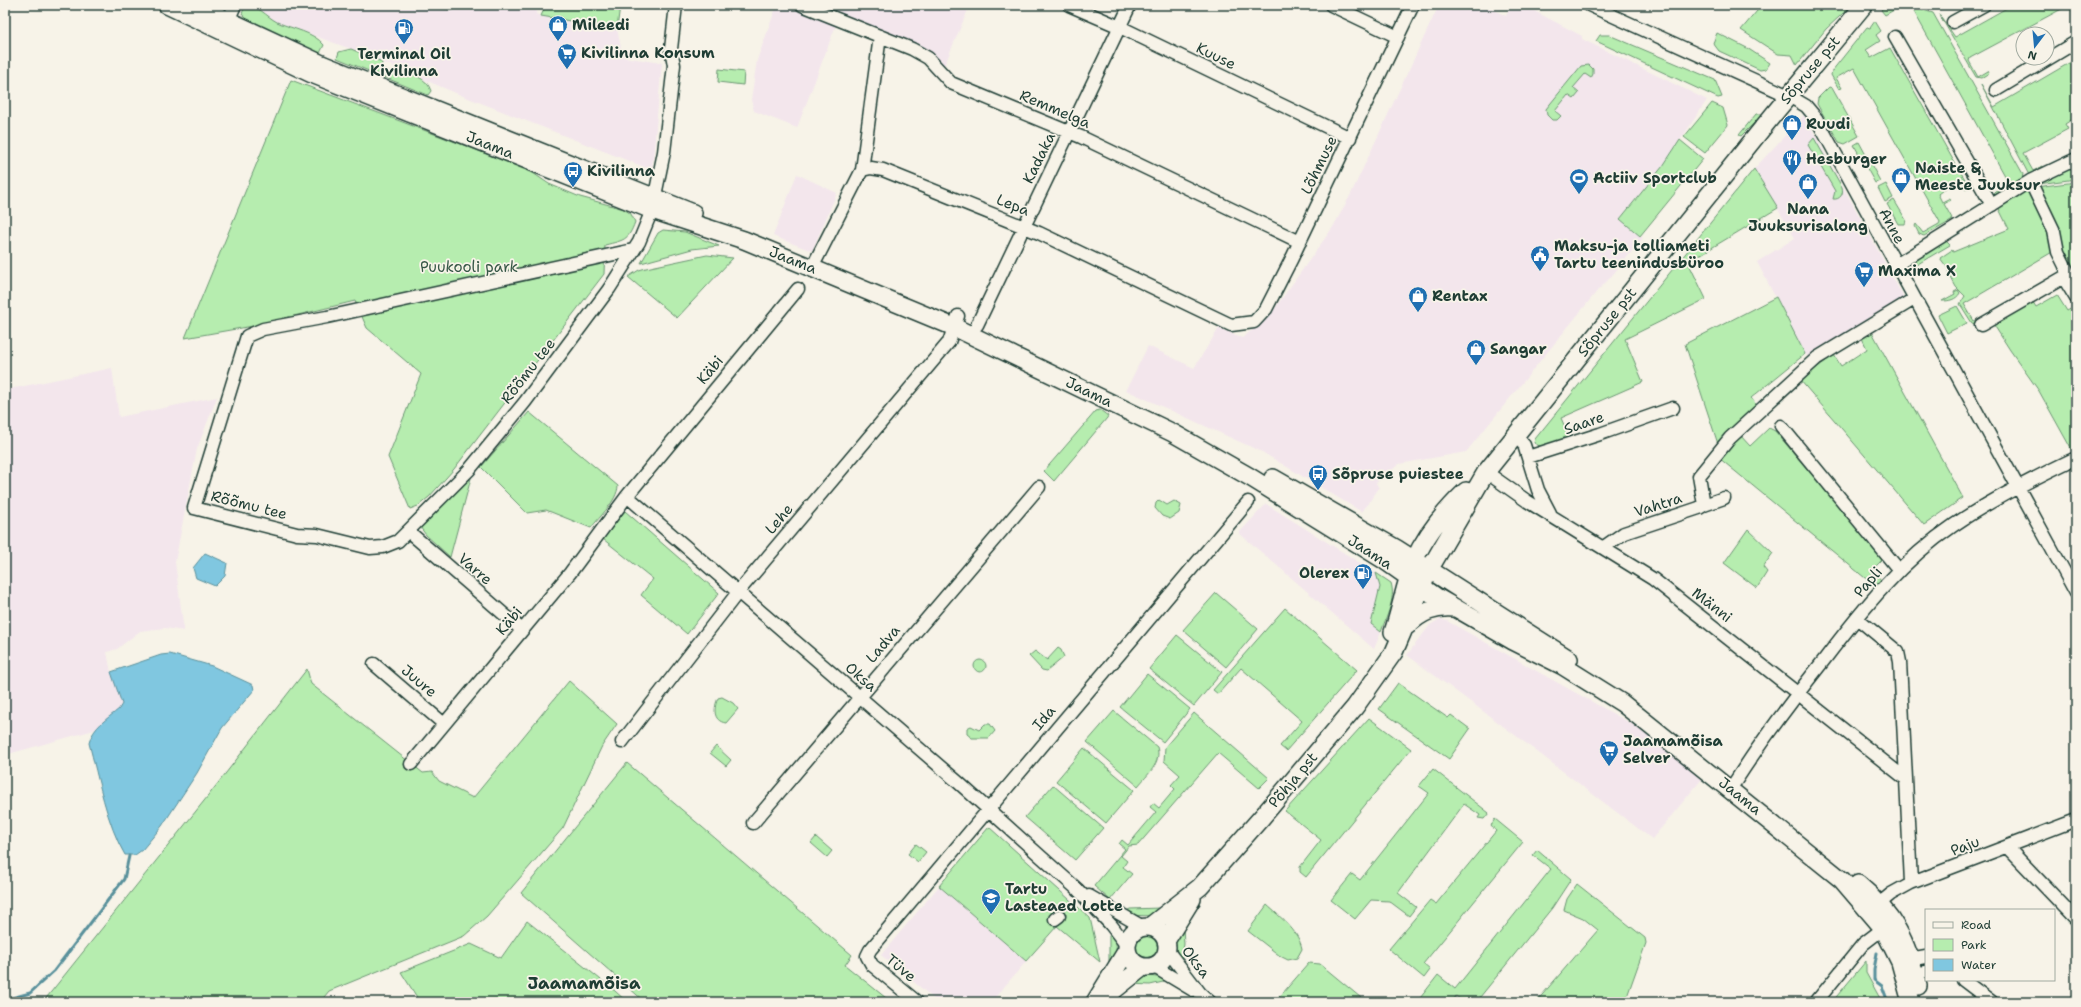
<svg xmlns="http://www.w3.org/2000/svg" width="2081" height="1007" font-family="'Shantell Sans',sans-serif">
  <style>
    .built { fill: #f3e6ec }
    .green { fill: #b6edaf; stroke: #6a9572 }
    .water { fill: #80c7e0; stroke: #59909b }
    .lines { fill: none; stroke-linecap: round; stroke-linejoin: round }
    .stream { stroke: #59909b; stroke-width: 3 }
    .street-casing { stroke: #1f3d34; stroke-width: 15 }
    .secondary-casing { stroke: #1f3d34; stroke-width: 20 }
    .street { stroke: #f7f3e8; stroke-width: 12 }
    .secondary { stroke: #f7f3e8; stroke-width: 17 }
    .labels { text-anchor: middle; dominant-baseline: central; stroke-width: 3.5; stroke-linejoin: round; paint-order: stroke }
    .poi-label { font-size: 15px; font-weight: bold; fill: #1f3d34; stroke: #f7f3e8; text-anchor: start }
    .street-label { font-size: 15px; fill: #1f3d34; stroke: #f7f3e8 }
    .park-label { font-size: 15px; fill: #365746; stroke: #f7f3e8 }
    .quarter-label { font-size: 17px; font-weight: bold; fill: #1f3d34; stroke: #f7f3e8 }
  </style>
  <rect width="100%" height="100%" fill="#f7f3e8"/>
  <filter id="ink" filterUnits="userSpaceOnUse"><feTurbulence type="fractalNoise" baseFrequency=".025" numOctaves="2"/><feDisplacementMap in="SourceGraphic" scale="8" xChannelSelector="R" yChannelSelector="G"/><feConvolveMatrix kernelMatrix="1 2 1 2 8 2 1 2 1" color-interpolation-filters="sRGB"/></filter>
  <g filter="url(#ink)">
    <path class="built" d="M252,5H413L454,10V5H538L536,14L541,16L617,29L623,57L662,63L652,170L463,96L351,49L277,22Z
      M777,5H970L939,78L923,60L888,48L836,25L797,128L754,111L751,100L757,60Z
      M1439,5H1485L1506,16L1511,5H1523L1582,36V39L1707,100L1663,166L1620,219L1643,238L1609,279L1598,290L1466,452L1399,464L1376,483L1379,488L1362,512L1262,452L1126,390L1148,346L1194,368L1219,328L1242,338L1268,318L1333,227L1351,194Z
      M1804,115L1904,298L1810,358L1805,354L1757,262L1795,238L1754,169Z
      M797,174L837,193L812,251L773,236Z
      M112,368L119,417L217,397L197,449L175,562L184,631L165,628L140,631L117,649L107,652L111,672L122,704L119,709L94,730L5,755V390Z
      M1266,504L1376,573L1380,587L1371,624L1381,632L1374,649L1239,533Z
      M1440,619L1447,621L1639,728L1702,779L1652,839L1511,732L1407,655L1430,625Z
      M989,827L1076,904L991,1002H938L881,955Z"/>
    <path class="green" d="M245,5C258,5 266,16 277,22C292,29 314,32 324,45L320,53L313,50L246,19L242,14Z
      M413,5H454V10Z
      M546,5H620L617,29L541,16Z
      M1762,5H1852L1826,29L1797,65L1792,55L1778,54L1741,30Z
      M1885,5H1903L1885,15L1881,10Z
      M2012,5H2069L1970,58L1969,61L1978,77L1988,71L1989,73L1981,78L1976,77L1939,14L1955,37Z
      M1913,7L1933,13L2023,174L2021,182L1994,197L1992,195L2009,183L1912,8Z
      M1875,21L1881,31L1876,35L1880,41L1866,50L1871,58L1890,48L1956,165L1970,187L1966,190L1957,179L1938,194L1942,202L1950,198L1951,200L1944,204L1953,220L1924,236L1919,234L1915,226L1916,224L1923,233L1939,224L1940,222L1854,68L1836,78L1842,88L1839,89L1831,75L1832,71L1867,27L1870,28Z
      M1717,33L1747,48L1770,63L1766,69L1760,70L1719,51L1713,43Z
      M1600,35H1609L1715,80L1722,97L1718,98L1596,41Z
      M351,49L382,62L381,68L395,74L398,69C411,74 427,77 431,91L428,95L337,58L339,52Z
      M2076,59V117L2065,124L2068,129L2023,153L2033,171L2043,166L2044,168L2032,176L2029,175L1981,84L1994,107Z
      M1589,65L1593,69V74L1591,78L1585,74L1573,88L1579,93L1574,99L1568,95L1555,111L1561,116L1557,120H1552L1547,115L1546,109L1581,66Z
      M719,69L744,72L743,85L718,82Z
      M291,80L527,169L549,184L580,197L624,209L631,214L635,222C628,241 624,240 605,245L604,274L454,469L429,497L418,506L410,509L388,457L421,374L367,328L355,301L253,326L185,338Z
      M1829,87L1832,88L1859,136L1845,144L1839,142L1817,104L1818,98Z
      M1712,103L1723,108L1728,125L1705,153L1684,137Z
      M1756,114H1763L1741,136L1739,135Z
      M1814,138L1842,187C1844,194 1840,200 1833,199L1835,191L1808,145Z
      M1680,140L1703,159L1640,236L1620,219L1663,166Z
      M1859,142L1880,181L1875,183L1854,145Z
      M1754,169L1778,208L1688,262L1706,299L1625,339L1643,382L1561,418L1571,441L1543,448L1534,443L1535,439Z
      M2062,169L2076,171V179L2038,184Z
      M2076,182V273H2075L2036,187Z
      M1886,184L1893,198L1885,202L1878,188Z
      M2026,188C2045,202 2048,229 2054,251L1964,304L1974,321L1985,317L1976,324L1972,323L1960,304L1965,296L1956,287L1948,272L1949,270L1940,258L1952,250L1953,252L2009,229L1997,205Z
      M1894,200L1906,220L1905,224H1898L1887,204Z
      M663,230L685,232L719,246L692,249L641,263L658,233Z
      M1946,241L1950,245L1911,268L1908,262Z
      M707,255L733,258L677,318L628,277L639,270L646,268Z
      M1958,290L1960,293C1956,300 1949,301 1942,301L1955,294L1954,292Z
      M2057,295L2067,311L2072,308L2076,314V453L2074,454L2039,391L2010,350L1992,322L2031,299L2036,307Z
      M1776,297L1805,354L1751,398L1758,407L1718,444L1685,344Z
      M1957,306L1967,323L1947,333L1938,315Z
      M1872,332L1963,498L1924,525L1800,380L1834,355L1841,366L1867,349L1862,338Z
      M1100,410L1108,416L1107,418L1054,481L1044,471L1096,411Z
      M529,412L618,486C617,501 600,516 591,528L546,510L527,513L481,467Z
      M1769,428L1775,431L1883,559L1872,570L1882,581L1876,587L1719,458L1740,435L1750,446Z
      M471,478L450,557L426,535L420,527Z
      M1159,500L1167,505L1174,501L1181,505L1179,513L1170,519L1162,516L1155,508L1156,503Z
      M625,511L719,593L687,634L641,595L653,579L603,539Z
      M1748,529L1773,553L1763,567L1767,572L1757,588L1724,563Z
      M1376,573L1391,583C1396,599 1386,617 1381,632L1371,624L1380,587Z
      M1216,593L1258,629L1226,667L1183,630Z
      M1285,608L1357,670L1286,751L1280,746L1302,721L1241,668L1218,694L1213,690Z
      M1177,635L1222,672L1194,706L1149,669Z
      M1058,648L1061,650L1064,657L1047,671L1042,670L1029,656L1035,651L1047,660Z
      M974 666a6 6 0 1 1 12 0a6 6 0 1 1-12 0Z
      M307,669L311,684L423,773L432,772L439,781L473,798L569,681L617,724L602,746L563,828L487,916L464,936L329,991L320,1002H43L208,796Z
      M1147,674L1190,709L1163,742L1120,707Z
      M1398,683L1448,718L1451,715L1470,729L1449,759L1379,709Z
      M722,697L733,703L738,709L726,723C712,721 714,707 718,698Z
      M1114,711L1157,747C1162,763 1147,775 1138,786L1087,742Z
      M1194,713L1269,778L1259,788L1218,753L1138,845L1129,846L1121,856L1127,861L1123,867L1132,874L1110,900L1094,886L1125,849L1119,844L1122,840L1128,845L1156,812L1150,807L1153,803L1159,808L1175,789L1171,785L1180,775L1164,761L1165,747Z
      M1369,718L1411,749L1306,877L1300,872V867L1321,840L1285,811Z
      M985,724H990L995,731L989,738H972L967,734V728L971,726L979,730Z
      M716,746L731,760L726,766L710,753Z
      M1084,748L1134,790L1106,823L1056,781Z
      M627,763L852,955L845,965L891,1002H645L521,893Z
      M1433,769L1489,813L1484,819L1478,818L1480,815L1464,804L1398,893L1416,907L1409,916L1389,901L1371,900L1355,919L1331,900L1352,874L1360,880L1429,793L1419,786Z
      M1053,785L1103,828L1075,860L1025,817Z
      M1495,819L1523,842L1423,964L1430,970L1424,978L1389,949L1430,900L1436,904L1496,831L1491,825Z
      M989,827L1090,918L1100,962L1057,926L1026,961L939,886Z
      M816,837L832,851L827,857L811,843Z
      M916,844L926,852L918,862L908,854Z
      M1537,850L1571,879L1552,908L1476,1002H1464L1456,996L1451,1002H1417L1438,975L1455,989L1551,869L1533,855Z
      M1577,884L1645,938L1646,943L1625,1002H1536L1598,930L1583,918L1564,910L1567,899Z
      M1267,905C1280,917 1299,931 1302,949L1297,958L1288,960L1280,956L1248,931Z
      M1160,908L1153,916L1126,915L1123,913L1130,909Z
      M527,921L615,991L627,1002H420L401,972L471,944L501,958Z
      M1183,927L1184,944L1182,959C1172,946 1174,940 1183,927Z
      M1131 947a16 16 0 1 1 32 0a16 16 0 1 1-32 0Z
      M1112,932C1119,946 1117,953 1109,966V936Z
      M1866,961V973L1882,1002H1832Z
      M1309,963L1320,964L1366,1002H1275Z
      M1139,975L1165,978L1163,982L1150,985L1131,984Z
      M1136,997L1142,1002H1115L1118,999Z"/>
    <path class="water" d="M205,553L227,563L225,576L215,586L196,578L193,568Z
      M170,654L212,666L253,685L254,690L222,728L197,773L162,826L142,850L135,855H125C107,825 98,777 89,743C93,727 107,719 119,709L122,704L111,672L161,655Z"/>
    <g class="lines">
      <path class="stream" d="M1877,953L1874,969V980L1882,986L1888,1002
        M5,1000L30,993L54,971L124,879L129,856"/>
      <g class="street-casing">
        <path id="street" d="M802,5L912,49L928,58L951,83L1081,137L1300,242
          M1069,5L1120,27L1350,138
          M1331,5L1398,37
          M1589,5L1789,96L1806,106L1816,118L2076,593
          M1953,22L1984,5
          M225,28L235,5
          M1895,37L1992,205
          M1996,90L2076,42
          M862,170L880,36
          M2030,181L2054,231L2058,252L2067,270L2065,280L2076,298
          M633,250L327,317L263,329L247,336L194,508L297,534L317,535L370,548L383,547L398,541L469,470L525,402L609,289L639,242L652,210L664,152L674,65L671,49L676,5
          M816,260L862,170L871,168L883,170L1039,233L1231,325L1254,322L1266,309L1292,258L1413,5
          M1896,265L2030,181L2076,159
          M798,289L627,496L959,783L1077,889L1111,925L1127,946
          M977,325L1130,5
          M1981,325L2066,276
          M1781,426L1899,570
          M1515,435L1524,445L1538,490L1550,513
          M1528,457L1600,434L1673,408
          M1486,472L1527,501L1653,579L1906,779L1911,883
          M1704,505L1699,476L1730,438L1817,358L1914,299
          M408,531L522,630
          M1604,547L1624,533L1699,508L1704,505L1724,498
          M1857,618L1898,652L1900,662L1906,779
          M374,664L444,724
          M622,742L739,591L949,342L958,316
          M411,764L570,573L627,496
          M1735,782C1762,740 1793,699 1824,660C1862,610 1902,560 1954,525C1992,499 2034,478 2076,458
          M753,823L1039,487
          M2007,847L2076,919
          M1089,896L1143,927
          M1873,909L1891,894L1911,883L2076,820
          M1055,919L1059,916
          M1167,950L1200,993L1210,1002
          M1904,961L1926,957
          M1153,966L1193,990
          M1907,975L1926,972
          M1963,980L1992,1002
          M917,1002L872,965L867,956L870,950L1248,502
          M1816,1002L1863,944L1889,924"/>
      </g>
      <g class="secondary-casing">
        <path id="secondary" d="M167,5L312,74L652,210L744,240L954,327L1173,433L1250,477L1384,560L1435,596L1513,641L1563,666L1622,703L1842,880L1883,928L1900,962L1911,1002
          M195,5L324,65L693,213
          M1273,478L1397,549L1569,659
          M1407,626C1421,612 1435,606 1455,608
          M1393,632C1401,609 1405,584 1414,561C1426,534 1445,511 1466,491
          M1858,884C1894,914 1907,941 1918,986
          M1127 947a20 20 0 1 1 40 0a20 20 0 1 1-40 0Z
          M1149,927L1200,887L1262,817L1355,707L1394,652L1429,570L1486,472L1773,115L1864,5
          M1166,941L1192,899
          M1103,999L1143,967
          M1095,1002L1127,950"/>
      </g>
      <use href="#street" class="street"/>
      <use href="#secondary" class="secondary"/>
    </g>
  </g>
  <defs>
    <g id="shop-pin" transform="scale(1)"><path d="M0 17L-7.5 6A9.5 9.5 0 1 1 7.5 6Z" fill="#1f6fb2" stroke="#f7f3e8"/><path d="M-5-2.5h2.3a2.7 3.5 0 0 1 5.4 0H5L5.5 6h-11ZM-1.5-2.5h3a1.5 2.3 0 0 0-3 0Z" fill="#fff"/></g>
    <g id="fuel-pin" transform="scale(1)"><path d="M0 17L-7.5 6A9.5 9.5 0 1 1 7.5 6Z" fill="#1f6fb2" stroke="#f7f3e8"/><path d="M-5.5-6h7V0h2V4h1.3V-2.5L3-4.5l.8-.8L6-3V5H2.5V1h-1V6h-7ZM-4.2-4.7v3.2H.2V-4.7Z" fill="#fff"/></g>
    <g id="supermarket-pin" transform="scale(1)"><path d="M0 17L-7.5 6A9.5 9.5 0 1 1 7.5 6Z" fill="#1f6fb2" stroke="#f7f3e8"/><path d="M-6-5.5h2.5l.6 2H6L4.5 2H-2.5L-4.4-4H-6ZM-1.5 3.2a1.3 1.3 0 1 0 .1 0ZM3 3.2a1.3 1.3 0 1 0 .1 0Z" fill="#fff"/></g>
    <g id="restaurant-pin" transform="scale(1)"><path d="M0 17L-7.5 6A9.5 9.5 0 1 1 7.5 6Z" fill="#1f6fb2" stroke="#f7f3e8"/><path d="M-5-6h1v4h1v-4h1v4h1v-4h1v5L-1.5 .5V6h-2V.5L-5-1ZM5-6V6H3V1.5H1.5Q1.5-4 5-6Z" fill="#fff"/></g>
    <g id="bus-pin" transform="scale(1)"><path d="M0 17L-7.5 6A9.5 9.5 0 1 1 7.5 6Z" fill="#1f6fb2" stroke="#f7f3e8"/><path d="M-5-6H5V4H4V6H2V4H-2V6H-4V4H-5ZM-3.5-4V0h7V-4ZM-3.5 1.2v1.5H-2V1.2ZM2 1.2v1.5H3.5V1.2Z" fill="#fff"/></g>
    <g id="stadium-pin" transform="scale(1)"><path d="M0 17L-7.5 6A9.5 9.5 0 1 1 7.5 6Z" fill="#1f6fb2" stroke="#f7f3e8"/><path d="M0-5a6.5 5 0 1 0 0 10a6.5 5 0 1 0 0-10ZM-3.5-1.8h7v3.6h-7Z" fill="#fff"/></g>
    <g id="civic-pin" transform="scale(1)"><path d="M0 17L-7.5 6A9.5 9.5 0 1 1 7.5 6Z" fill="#1f6fb2" stroke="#f7f3e8"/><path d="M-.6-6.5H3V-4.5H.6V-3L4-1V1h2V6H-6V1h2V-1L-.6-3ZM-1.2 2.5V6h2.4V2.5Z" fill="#fff"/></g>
    <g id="school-pin" transform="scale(1)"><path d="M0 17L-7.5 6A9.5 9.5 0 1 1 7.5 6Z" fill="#1f6fb2" stroke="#f7f3e8"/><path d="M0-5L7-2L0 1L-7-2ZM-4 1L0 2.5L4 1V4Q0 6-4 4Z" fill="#fff"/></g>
  </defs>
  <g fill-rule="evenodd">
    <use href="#shop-pin" x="558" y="25"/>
    <use href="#fuel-pin" x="404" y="28"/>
    <use href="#supermarket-pin" x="567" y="53"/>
    <use href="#shop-pin" x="1792" y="124"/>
    <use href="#restaurant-pin" x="1792" y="159"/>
    <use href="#bus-pin" x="573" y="171"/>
    <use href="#shop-pin" x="1901" y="177"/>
    <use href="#stadium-pin" x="1579" y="178"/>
    <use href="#shop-pin" x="1808" y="183"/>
    <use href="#civic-pin" x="1540" y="255"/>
    <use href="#supermarket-pin" x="1864" y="271"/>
    <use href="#shop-pin" x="1418" y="296"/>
    <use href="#shop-pin" x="1476" y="349"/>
    <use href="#bus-pin" x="1318" y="474"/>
    <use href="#fuel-pin" x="1363" y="573"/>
    <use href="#supermarket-pin" x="1609" y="750"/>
    <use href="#school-pin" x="991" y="898"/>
  </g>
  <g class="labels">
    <g class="poi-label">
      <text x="572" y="25">Mileedi</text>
      <text x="581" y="53">Kivilinna Konsum</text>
      <text x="404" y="54" text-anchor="middle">Terminal Oil<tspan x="404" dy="17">Kivilinna</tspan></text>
      <text x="1806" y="124">Ruudi</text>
      <text x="1806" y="159">Hesburger</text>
      <text x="1915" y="168">Naiste &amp;<tspan x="1915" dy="17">Meeste Juuksur</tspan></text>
      <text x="587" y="171">Kivilinna</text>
      <text x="1593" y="178">Actiiv Sportclub</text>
      <text x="1808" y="209" text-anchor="middle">Nana<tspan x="1808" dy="17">Juuksurisalong</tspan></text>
      <text x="1554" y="246">Maksu-ja tolliameti<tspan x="1554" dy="17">Tartu teenindusbüroo</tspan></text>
      <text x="1878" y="271">Maxima X</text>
      <text x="1432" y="296">Rentax</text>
      <text x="1490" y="349">Sangar</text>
      <text x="1332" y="474">Sõpruse puiestee</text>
      <text x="1349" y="573" text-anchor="end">Olerex</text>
      <text x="1623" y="741">Jaamamõisa<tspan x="1623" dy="17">Selver</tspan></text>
      <text x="1005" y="889">Tartu<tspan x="1005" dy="17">Lasteaed Lotte</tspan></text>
    </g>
    <g class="street-label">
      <text transform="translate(1216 56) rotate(26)">Kuuse</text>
      <text transform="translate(1810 70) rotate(-50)">Sõpruse pst</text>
      <text transform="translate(1055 109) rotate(23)">Remmelga</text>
      <text transform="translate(490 145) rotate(22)">Jaama</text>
      <text transform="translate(1039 158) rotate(-64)">Kadaka</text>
      <text transform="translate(1319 165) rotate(-64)">Lõhmuse</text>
      <text transform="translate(1013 205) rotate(22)">Lepa</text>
      <text transform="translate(1892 226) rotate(62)">Anne</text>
      <text transform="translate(793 260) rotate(22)">Jaama</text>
      <text transform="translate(1607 322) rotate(-51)">Sõpruse pst</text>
      <text transform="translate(710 370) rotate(-50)">Käbi</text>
      <text transform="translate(528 371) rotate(-52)">Rõõmu tee</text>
      <text transform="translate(1089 392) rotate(26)">Jaama</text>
      <text transform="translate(1584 423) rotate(-19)">Saare</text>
      <text transform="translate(249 505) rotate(14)">Rõõmu tee</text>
      <text transform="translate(1658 505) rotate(-18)">Vahtra</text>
      <text transform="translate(779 519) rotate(-50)">Lehe</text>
      <text transform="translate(1370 552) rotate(33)">Jaama</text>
      <text transform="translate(475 569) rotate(41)">Varre</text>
      <text transform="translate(1868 582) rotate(-49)">Papli</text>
      <text transform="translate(1712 605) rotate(38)">Männi</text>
      <text transform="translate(509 621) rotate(-50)">Käbi</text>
      <text transform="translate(883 644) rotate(-50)">Ladva</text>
      <text transform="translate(861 677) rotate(41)">Oksa</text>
      <text transform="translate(419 681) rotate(40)">Juure</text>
      <text transform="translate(1044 718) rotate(-50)">Ida</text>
      <text transform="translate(1293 780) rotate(-50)">Põhja pst</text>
      <text transform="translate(1740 796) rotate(39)">Jaama</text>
      <text transform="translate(1965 846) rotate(-21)">Paju</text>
      <text transform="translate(1196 962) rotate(53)">Oksa</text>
      <text transform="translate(901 968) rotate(39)">Tüve</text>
    </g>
    <g class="park-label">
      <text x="469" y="267">Puukooli park</text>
    </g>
    <g class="quarter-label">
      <text x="584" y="983">Jaamamõisa</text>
    </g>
  </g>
  <rect width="2081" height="1007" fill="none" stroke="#f7f3e8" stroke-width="20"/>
  <rect x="10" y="10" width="2061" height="987" fill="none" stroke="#1f3d34" stroke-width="1.5" filter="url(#ink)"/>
  <rect x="1925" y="909" width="130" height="72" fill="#f7f3e8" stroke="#a1aaa0"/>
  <rect x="1933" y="922" width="20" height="6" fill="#f7f3e8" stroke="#a1aaa0"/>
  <text x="1961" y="929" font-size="12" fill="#1f3d34">Road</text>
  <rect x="1933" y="939" width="20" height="12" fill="#b6edaf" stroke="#a1aaa0"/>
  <text x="1961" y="949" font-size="12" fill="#1f3d34">Park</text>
  <rect x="1933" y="959" width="20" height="12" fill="#80c7e0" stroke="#a1aaa0"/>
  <text x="1961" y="969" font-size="12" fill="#1f3d34">Water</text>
  <g transform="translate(2035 46) rotate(196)"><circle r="19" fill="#f7f3e8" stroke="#a1aaa0"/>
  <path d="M0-3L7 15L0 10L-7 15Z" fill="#1f6fb2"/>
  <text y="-6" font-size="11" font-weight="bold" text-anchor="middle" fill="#1f3d34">N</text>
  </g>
</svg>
